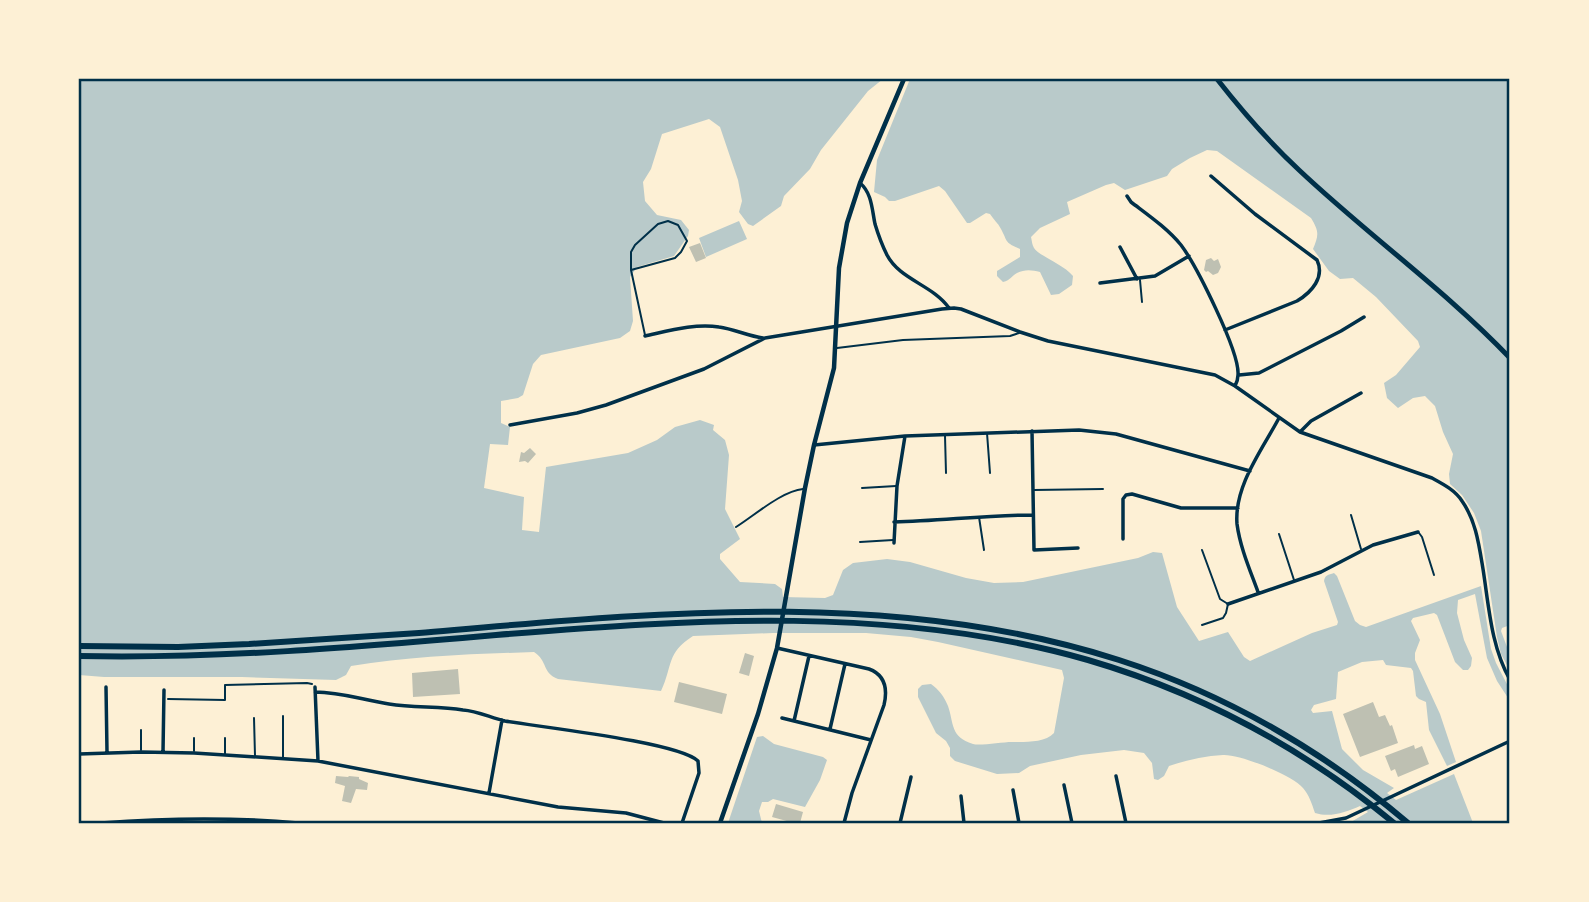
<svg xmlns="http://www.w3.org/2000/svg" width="1589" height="902" font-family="'PT Sans',sans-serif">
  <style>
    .green { fill: #b9caca }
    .building { fill: #bec0b2 }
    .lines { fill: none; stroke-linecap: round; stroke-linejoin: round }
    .path { stroke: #003049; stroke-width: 2 }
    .service { stroke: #003049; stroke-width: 2 }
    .minor { stroke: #003049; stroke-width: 3.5 }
    .tertiary { stroke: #003049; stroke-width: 4.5 }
    .trunk { stroke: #003049; stroke-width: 5 }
    .motorway { stroke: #003049; stroke-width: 6 }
    .neatline { fill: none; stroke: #003049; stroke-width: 2.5 }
  </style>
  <rect width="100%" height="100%" fill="#fdf0d5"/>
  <path class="green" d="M79,79H883L868,91L821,150L810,169L784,196L781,206L753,226L748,224L739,212L742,201L738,180L720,127L709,119L662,134L651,169L643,182L645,201L657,215L681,220L689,230L688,236L674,256L637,267L630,277L633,321L630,331L620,338L541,355L533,364L523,395L518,398L501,401V423L510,427L508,445L490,444L484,488L524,497L522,530L539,532L546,467L628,453L657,440L675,427L700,420L714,425L713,430L725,440L729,455L725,509L740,539L720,554V559L740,582L775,584L782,589L783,597L825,598L833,595L843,570L853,563L887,559L910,562L966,578L994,583L1023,582L1138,558L1153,552L1162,553L1177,607L1199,641L1228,632L1244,657L1250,661L1312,633L1337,625L1338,622L1324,581C1325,575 1328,575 1334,573L1337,576L1355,621L1360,625L1366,627L1481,586L1491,649L1496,663L1510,690V701L1497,681L1487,658L1475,594L1458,600L1457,613L1464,640L1472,658L1471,666L1468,670H1463L1455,662L1437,615L1434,613L1413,618L1411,621L1420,640L1415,653V660L1440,714L1456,762L1447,766L1429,730L1426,702L1419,699L1416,696L1413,671L1411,668L1386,665L1383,660L1362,662L1338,672L1336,699L1314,705L1311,710L1313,713L1332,711L1342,749L1363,770L1394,788L1387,793L1396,800L1454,774L1473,823H1352L1351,822L1368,812L1360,806C1346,812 1331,818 1315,813C1312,804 1309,795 1303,788C1292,775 1240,754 1223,755C1205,756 1186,760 1169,766L1164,776L1158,780L1154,779L1152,763L1144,753L1124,750L1081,755L1030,766L1019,773L997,774L955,761L950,756V748L946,741L936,733L918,697V689L922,685L931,684C939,690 944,696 948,706C954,723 950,737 973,744C980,746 1002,742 1012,742C1024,742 1045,743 1054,733L1064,678L1062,670L938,642L911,637L866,633H773L693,636C666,653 673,666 661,691L558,679C542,673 548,661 534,652C473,654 412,656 351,666L346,675L336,680L242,677H104L79,675Z
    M910,79H1510V625L1502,628L1501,631L1510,655V671L1501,654L1497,637L1481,531L1474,513L1462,495L1450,484L1449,474L1453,454L1443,432L1435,406L1425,396L1413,398L1398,408L1387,398L1384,383L1396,375L1420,347L1418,341L1376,297L1353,278L1340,279L1329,271L1313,249C1319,235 1319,231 1311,218L1217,151L1207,150L1190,158L1172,169L1167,176L1125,190L1114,183L1106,185L1067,202L1070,214L1040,228L1031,237C1032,241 1032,245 1034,248C1039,256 1063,264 1073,276L1072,285L1059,294L1051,295L1040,272C1032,270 1025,269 1017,273C1011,276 1011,280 1003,282L997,276V271L1020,257V249C1004,242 1008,242 1001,229C998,223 993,219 990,214L986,213L970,223H967L945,191L939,186L895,201H889L885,197L874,192L877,160Z
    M739,221L747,239L706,257L699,238Z
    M763,736L774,744L823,757L827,760L820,780L805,807L773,799L768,802H762L759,811L762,823H728L757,737Z"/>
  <path class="building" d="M700,243L706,258L696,262L689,247Z
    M1211,258L1214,261L1218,259L1221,267L1218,273L1213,275L1208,271L1206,272L1204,270L1206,260Z
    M530,448L536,454L528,463L525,461L519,462L521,452L524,453Z
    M745,653L754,656L749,676L739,673Z
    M458,669L460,694L413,697L412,673Z
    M679,682L727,694L722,714L674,702Z
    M1373,702L1379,717L1385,715L1390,726L1392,725L1398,743L1360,757L1343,714Z
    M1414,745L1415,749L1422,746L1429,764L1398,777L1395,769L1391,771L1385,756Z
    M336,776L348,777L349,776L359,777V779L368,783L367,790L356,789L351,803L342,801L345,786L335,783Z
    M776,804L803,812L800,823H794L772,817Z"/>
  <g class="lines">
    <path class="path" d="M168,699L225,700V685L307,683L312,684"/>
    <path class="service" d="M631,270V252L635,245L658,224L668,221L678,225L687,241L681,252L675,258L631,270L645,335
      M1140,280L1142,302
      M837,348L903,340L1010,336L1019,333
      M987,433L990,473
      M945,436L946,473
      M862,488L896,486
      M1034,490L1103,489
      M1351,515L1361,549
      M979,517L984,550
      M736,527C755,515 782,491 803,489
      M1419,533L1422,537L1434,575
      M1279,534L1294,580
      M860,542L893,540
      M1202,550L1220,599L1228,604L1226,613L1223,618L1202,625
      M283,716V757
      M254,718L255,756
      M141,730V750
      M194,751V738
      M225,754V738"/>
    <path class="minor" d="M1211,176L1255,214L1317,260C1325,277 1312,292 1297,301L1225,330
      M860,183C872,193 872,210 875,224C878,234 882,245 887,255C900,280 933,285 949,308
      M1127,196L1131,202C1148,215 1167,228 1181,245C1196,265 1240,352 1238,375C1238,380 1237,382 1235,386
      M1120,247L1137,279
      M1100,283L1155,276L1189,256
      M645,336C668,331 695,323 719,327C734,329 748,336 763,338
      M1239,375L1259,373L1341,331L1364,317
      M510,425L577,413L606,405L704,369L765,338L942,309L954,308L961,309L1020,332L1048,341L1215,375L1235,386L1300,432L1432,478C1443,484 1455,490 1462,501C1476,521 1479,545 1483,569C1489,607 1491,646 1510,680
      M1032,431L1034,550L1078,548
      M1300,432L1311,421L1361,393
      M814,445L905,436L1079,430L1116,434L1250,471
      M894,522C940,521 986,515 1032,515
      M1123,539V499L1126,495L1132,494L1181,508H1238
      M894,543L897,486L905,436
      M1258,592C1250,570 1240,547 1237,524C1234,486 1262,450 1279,418
      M1228,604L1321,572L1373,545L1418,532
      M777,648L869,669C885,675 888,688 884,705L852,793L844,823
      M106,687L107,752
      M315,687L318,761
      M315,692C342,692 362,700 389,704C414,708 439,706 463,710C478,711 491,718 505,721C539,727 678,742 698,761L699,773L682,823
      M782,718L871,740
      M794,721L809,656
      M830,729L845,664
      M163,752L164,690
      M79,754L141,752L194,753L318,761L558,807L626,813L664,823
      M1116,776L1126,823
      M1064,785L1072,823
      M1013,790L1019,823
      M489,793L502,720
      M961,796L964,823
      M101,823C167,818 232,817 298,823
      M900,823L911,777
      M1319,823L1346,818L1510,741"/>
    <path class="tertiary" d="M720,823L758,714L777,648L805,488L814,445L834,368L839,268L847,223L860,183L904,79"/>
    <path class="trunk" d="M1217,79C1242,111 1269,142 1299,170C1368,235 1445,290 1510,358"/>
    <path class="motorway" d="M79,646L178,647L249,644C306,640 362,637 419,633C651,613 892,587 1119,660C1225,694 1323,751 1408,823
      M79,656C218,659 357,647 496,635C693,619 896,605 1088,660C1201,693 1304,749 1394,823"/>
  </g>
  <rect width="1589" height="902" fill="none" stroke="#fdf0d5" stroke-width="161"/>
  <rect x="80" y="80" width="1428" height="742" class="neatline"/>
</svg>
